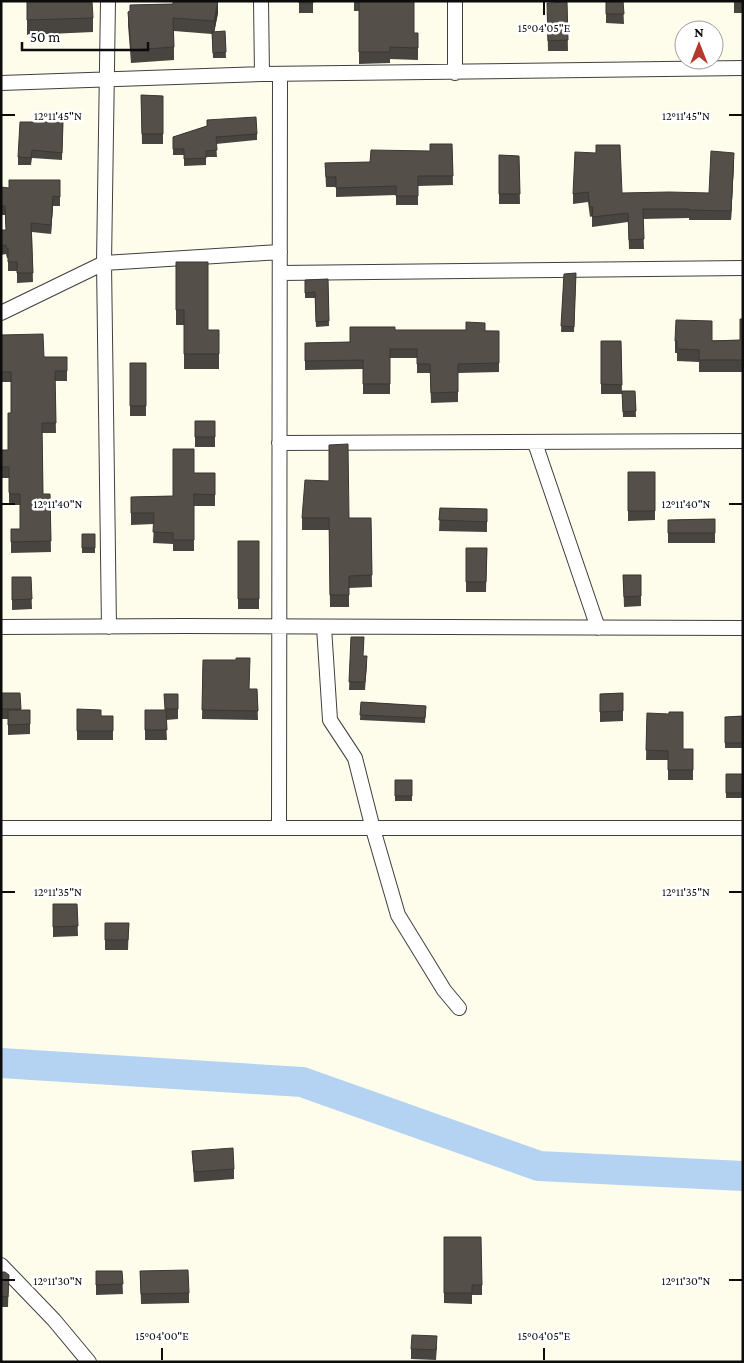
<svg xmlns="http://www.w3.org/2000/svg" width="744" height="1363" font-family="'Crimson Pro',serif">
  <style>
    .lines { fill: none; stroke-linecap: round; stroke-linejoin: round }
    .river { stroke: #b4d3f2; stroke-width: 30 }
    .minor-casing { stroke: #3f3f3f; stroke-width: 16 }
    .minor { stroke: #fff; stroke-width: 14 }
    .wall { fill: #48443f }
    .shaded-wall { fill: #3b3733 }
    .building { fill: #544f49; stroke: #3b3733 }
    .ticks { fill: none; stroke: #0c0c0c; stroke-width: 2 }
    .ticks-label { font-size: 12px; text-anchor: middle; fill: #0c0c0c; stroke: #fff; stroke-width: 5; stroke-linejoin: round; paint-order: stroke }
  </style>
  <rect width="100%" height="100%" fill="#fefdec"/>
  <g class="lines">
    <path class="river" d="M1,1063L302,1082L539,1166L743,1176"/>
    <g class="minor-casing">
      <path id="minor" d="M108,1L104,263L109,627
        M261,1L262,74
        M455,73V1
        M1,83L262,74L743,68
        M280,273L743,268
        M1,313L104,263L280,252
        M279,443L743,441
        M535,443L598,628
        M1,627L184,626L743,628
        M324,627L330,720L355,758L373,829L398,915L444,990L459,1008
        M1,828H743
        M279,828L280,74
        M1,1265L54,1320L89,1362"/>
    </g>
    <use href="#minor" class="minor"/>
  </g>
  <path class="wall" d="M27,1L93,18V32L27,35Z
    M173,1H218V13L214,32L225,31L226,58H213L212,34L174,31V60L131,63L128,25V12L130,11V5L173,4Z
    M299,1H313V13H299Z
    M354,1H429V2H414V33H418V60L390,59V63L359,64V11H354Z
    M606,1H623L624,24L606,23Z
    M734,1H743V13H734Z
    M567,2L568,51H548L547,13Z
    M141,95L163,96V144H142Z
    M207,120L257,134V140L216,144L217,157H206V165L184,166V155H173V137L207,126Z
    M63,122L62,160L32,158L31,165H18V157Z
    M452,144L453,185L418,186V205H396V195L336,197V187H326L325,163L370,162L430,151Z
    M596,153L622,193H709L734,162L731,220H689V218L643,219L644,249H629L628,222L592,227V216L590,217L588,202L573,204V194Z
    M499,155L519,156L520,204H499Z
    M60,180V206H53L51,234L32,232L33,282L17,283V271H8V258H7L6,254L1,255V230H6L5,215H1V187L9,188Z
    M176,262L208,330H219V369H184V325H176Z
    M576,273L574,332H561L564,274Z
    M328,279L329,326L316,327L315,298H305V280Z
    M743,319V372H699V362L677,361V353H675V341L740,340Z
    M395,330H466L499,331V372L458,373V402L431,403L430,373H417V358H390V394H363V369L305,370V343L350,342Z
    M1,335L44,357H67V381H55L56,433H42L43,494H50L51,552L11,553V529H20V505H10L9,502V478H1V450H8L11,413V382H1Z
    M601,341H621L622,394H601Z
    M130,363H146V416H130Z
    M622,391H635L636,417H623Z
    M195,421H215V447H195Z
    M628,472H655V520L628,521Z
    M194,473H215V506H194V551H173V544L153,543L154,524L131,525V497L173,496Z
    M440,508L487,509V532L439,531Z
    M302,518H371L372,587L349,588V607H330L329,530H302Z
    M715,519V543H668V520Z
    M82,534H95V553H82Z
    M238,541H259V609H238Z
    M466,548H487L486,592H466Z
    M623,575L641,596V606L624,607Z
    M12,577H31L32,609L12,610Z
    M351,637L367,664L365,690H349Z
    M203,660L249,689H257L258,720L202,719Z
    M1,693L21,709V710H30V734L8,735V719H1Z
    M623,693V721L600,722V694Z
    M178,694V719L166,720L167,740H145V710H164Z
    M361,702L426,706L425,723L360,720Z
    M77,709L101,716H113V740H77Z
    M647,713L683,749H693V780H668V760H646Z
    M743,716V748H725V717Z
    M726,774H743L742,798H726Z
    M395,780H412V801H395Z
    M53,904H77L78,936L53,937Z
    M105,923H129L128,950H105Z
    M192,1151L234,1169V1179L194,1182Z
    M444,1237L482,1285V1295H472V1304L444,1303Z
    M96,1271H122L123,1294L96,1295Z
    M140,1271L189,1293V1303L141,1304Z
    M1,1272L9,1275L8,1307H1Z
    M437,1346L436,1360L411,1359V1349Z"/>
  <path class="shaded-wall" d="M218,1V13L214,34V21Z
    M734,153V162L731,220V211Z
    M53,196V206L51,234V225Z"/>
  <path class="building" d="M27,1H92L93,18L27,20Z
    M173,1H218L214,21L173,18L174,47L131,50L128,12L130,11V5L173,4Z
    M299,1H313V3H299Z
    M359,1H414V33H418V48L390,47V52H359Z
    M606,1H623L624,14H606Z
    M567,2L568,40L548,41L547,3Z
    M225,31L226,52L213,53L212,32Z
    M141,95L163,96V134H142Z
    M256,117L257,134L216,137L217,150L206,151V158L184,159V149H173V137L207,126V120Z
    M20,122H63L62,153L32,150L31,158L18,157Z
    M430,144H452L453,176H418V196H396V186L336,188V177H326L325,163L370,162L371,150L430,151Z
    M596,145H620L622,193L669,192L709,193L711,151L734,153L731,211L689,210V209H643L644,239L629,240L628,213L592,217L593,207H590L588,192L573,194L575,152L596,153Z
    M499,155L519,156L520,194H499Z
    M9,180H60V197L53,196L51,225L31,223L33,273H17V262H8V248L7,249L6,245L1,246V230H6L5,206H1V187L9,188Z
    M176,262H208V330H219V354H184V310H176Z
    M576,273L574,327L561,326L564,274Z
    M328,279L329,321L316,322L315,292L305,293V280Z
    M740,319H743V360H699V350L677,349V341H675L676,320L712,321V341L740,340Z
    M466,322L485,323V331H499V363L458,364V392L431,393L430,364H417V349H390V384H363V360L305,361V343L350,342V327H395V330H466Z
    M43,334L44,357H67V371H55L56,423H42L43,494H50L51,541L11,542V529H20V494H10L9,492V467H1V450H8V413H11V372H1V335Z
    M601,341H621L622,385L601,384Z
    M130,363H146V406H130Z
    M622,391H635L636,411L623,412Z
    M195,421H215V437H195Z
    M348,444L349,518H371L372,575L349,576V595H330L329,518H302L305,480L329,481V445Z
    M173,449H194V473H215V495L194,494V540H173V533L153,532L154,513H131V497L173,496Z
    M628,472H655V511H628Z
    M440,508L487,509V522L439,520Z
    M715,519V533H668V520Z
    M82,534H95V548H82Z
    M238,541H259V599H238Z
    M466,548H487L486,582H466Z
    M623,575H641V596L624,597Z
    M12,577H31L32,599L12,600Z
    M351,637H364L363,656H367L365,682H349Z
    M236,658H250L249,689H257L258,711L202,710L203,660H236Z
    M1,693H20L21,709H1Z
    M623,693V711L600,712V694Z
    M164,694H178V709H165Z
    M361,702L426,706L425,718L360,715Z
    M77,709L101,710V716H113V731H77Z
    M8,710H30V724L8,725Z
    M145,710H166L167,730H145Z
    M669,712H683V749H693V770H668V751L646,750L647,713L669,714Z
    M743,716V743H725V717Z
    M726,774H743L742,793H726Z
    M395,780H412V796H395Z
    M53,904H77L78,926L53,927Z
    M105,923H129L128,940H105Z
    M233,1148L234,1169L194,1172L192,1151Z
    M444,1237H481L482,1285H472V1293H444Z
    M188,1270L189,1293L141,1294L140,1271Z
    M96,1271H122L123,1284L96,1285Z
    M1,1272H5L9,1275L8,1297L1,1296Z
    M412,1335L437,1336L436,1350L411,1349Z"/>
  <path class="ticks" d="M544,2V15M2,115H15M729,115H742M2,504H15M729,504H742M2,892H15M729,892H742M2,1280H15M729,1280H742M162,1348V1360M544,1348V1360"/>
  <g class="ticks-label">
    <text x="544" y="32">15°04'05"E</text>
    <text x="58" y="120">12°11'45"N</text>
    <text x="686" y="120">12°11'45"N</text>
    <text x="58" y="508">12°11'40"N</text>
    <text x="686" y="508">12°11'40"N</text>
    <text x="58" y="896">12°11'35"N</text>
    <text x="686" y="896">12°11'35"N</text>
    <text x="58" y="1285">12°11'30"N</text>
    <text x="686" y="1285">12°11'30"N</text>
    <text x="162" y="1340">15°04'00"E</text>
    <text x="544" y="1340">15°04'05"E</text>
  </g>
  <rect width="744" height="1363" fill="none" stroke="#0c0c0c" stroke-width="5"/>
  <g transform="translate(699 45)"><circle r="24" fill="#ffffff" stroke="#9e9e9e"/>
  <path d="M0-4L9 19L0 12L-9 19Z" fill="#b4382c"/>
  <text y="-8" font-size="14" font-weight="bold" text-anchor="middle" fill="#0c0c0c">N</text>
  </g>
  <path d="M22 42v8h126v-8" fill="none" stroke="#0c0c0c" stroke-width="2.5"/>
  <text x="30" y="42" font-size="15" fill="#0c0c0c" stroke="#ffffff" stroke-width="4" paint-order="stroke">50 m</text>
</svg>
